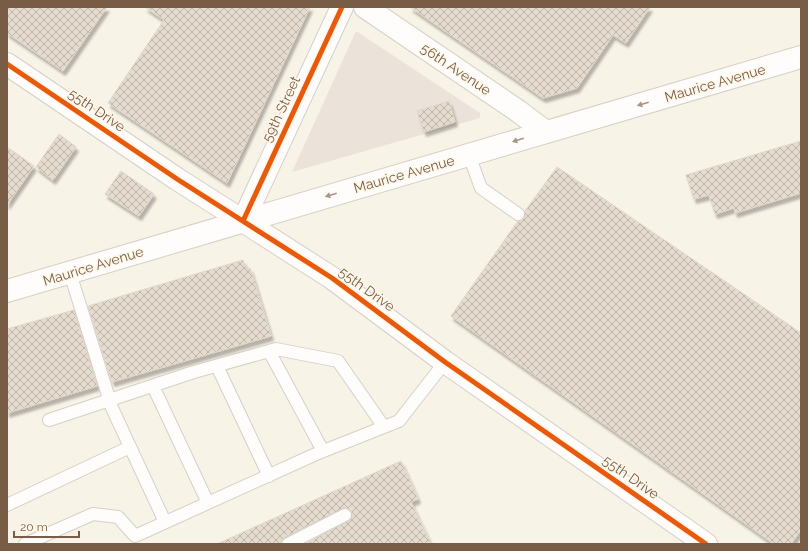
<svg xmlns="http://www.w3.org/2000/svg" width="808" height="551" font-family="Raleway,sans-serif">
  <style>
    .industrial { fill: #ebe3d9 }
    .building { fill: url(#building-cross-hatch); stroke: #e1d6c9; filter: url(#shadow) }
    .lines { fill: none; stroke-linecap: round; stroke-linejoin: round }
    .lane-casing { stroke: #d6cfc5; stroke-width: 14 }
    .street-casing { stroke: #d6cfc5; stroke-width: 24 }
    .secondary-casing { stroke: #d6cfc4; stroke-width: 24 }
    .lane { stroke: #fefdfb; stroke-width: 12 }
    .street { stroke: #fefdfb; stroke-width: 22 }
    .secondary { stroke: #fefdfb; stroke-width: 22 }
    .cycleway-casing { stroke: #fff8ea; stroke-width: 8 }
    .cycleway { stroke: #e8590c; stroke-width: 5 }
    .oneway { fill: #a79485 }
    .labels { text-anchor: middle; dominant-baseline: central; stroke-width: 3; stroke-linejoin: round; paint-order: stroke }
    .street-label { font-size: 14px; fill: #785c45; stroke: #fff8ea }
  </style>
  <defs>
    <pattern id="building-cross-hatch" width="8" height="8" patternUnits="userSpaceOnUse"><rect width="8" height="8" fill="#e5dbcf"/><path d="M0 0l8 8M0 8l8-8" fill="none" stroke="#beb5aa"/></pattern>
    <filter id="shadow"><feDropShadow dx="2.5" dy="4.5" stdDeviation="1" flood-color="#0004"/></filter>
  </defs>
  <rect width="100%" height="100%" fill="#f8f3e7"/>
  <path class="industrial" d="M356,31L480,113V118L292,172Z"/>
  <path class="building" d="M7,7H107L63,71L7,33Z
    M145,7H310L227,183L108,103L164,20Z
    M410,7H650L626,43L613,35L577,88L543,98Z
    M449,101L455,122L424,132L417,111Z
    M59,134L76,147L53,180L36,167Z
    M801,141V193L735,213L734,208L715,214L709,195L694,199L686,175Z
    M7,147L34,166L7,205Z
    M557,167L801,333V530L791,544H774L451,316L518,221L524,218L525,211Z
    M121,171L154,194L139,216L105,194Z
    M243,260L246,269L250,268L271,336L112,382L88,306Z
    M74,310L97,386L7,413V329Z
    M401,461L418,499L411,502L431,544H305L351,519L352,512L349,509L345,508L285,537L282,540L281,544H217Z"/>
  <g class="lines">
    <g class="lane-casing">
      <path id="lane" d="M469,155L481,188L518,214
        M70,273L112,408L165,522
        M269,351L323,451
        M217,366L269,476
        M153,386L208,503
        M49,420L194,372L276,349L338,361L384,427
        M7,505L130,447
        M25,544L93,514L118,517L135,536L316,454L399,421L445,362
        M288,544L345,515"/>
    </g>
    <g class="street-casing">
      <path id="street" d="M7,64L177,179L243,221L342,7"/>
    </g>
    <g class="secondary-casing">
      <path id="secondary" d="M365,7L518,111L546,132
        M243,221L332,278L445,362L706,544
        M7,291L801,57"/>
    </g>
    <use href="#lane" class="lane"/>
    <use href="#street" class="street"/>
    <use href="#secondary" class="secondary"/>
    <g class="cycleway-casing">
      <path id="cycleway" d="M7,64L177,179L332,278L445,362L706,544
        M243,221L342,7"/>
    </g>
    <use href="#cycleway" class="cycleway"/>
  </g>
  <defs><path id="oneway-solid" d="M-6-.8H1V-3.2L6.5 0L1 3.2V.8H-6Z"/></defs>
  <g class="oneway">
    <use href="#oneway-solid" transform="translate(643 104) rotate(164)"/>
    <use href="#oneway-solid" transform="translate(518 140) rotate(163)"/>
    <use href="#oneway-solid" transform="translate(331 195) rotate(164)"/>
  </g>
  <g class="labels">
    <g class="street-label">
      <text transform="translate(456 69) rotate(34)">56th Avenue</text>
      <text transform="translate(715 83) rotate(-16)">Maurice Avenue</text>
      <text transform="translate(281 109) rotate(-65)">59th Street</text>
      <text transform="translate(97 110) rotate(34)">55th Drive</text>
      <text transform="translate(404 174) rotate(-16)">Maurice Avenue</text>
      <text transform="translate(93 266) rotate(-17)">Maurice Avenue</text>
      <text transform="translate(367 289) rotate(36)">55th Drive</text>
      <text transform="translate(631 477) rotate(35)">55th Drive</text>
    </g>
  </g>
  <rect width="808" height="551" fill="none" stroke="#785c45" stroke-width="16"/>
  <path d="M14 531v6h65v-6" fill="none" stroke="#785c45" stroke-width="2"/>
  <text x="20" y="531" font-size="12" fill="#785c45" stroke="#fff8ea" stroke-width="3" paint-order="stroke">20 m</text>
</svg>
